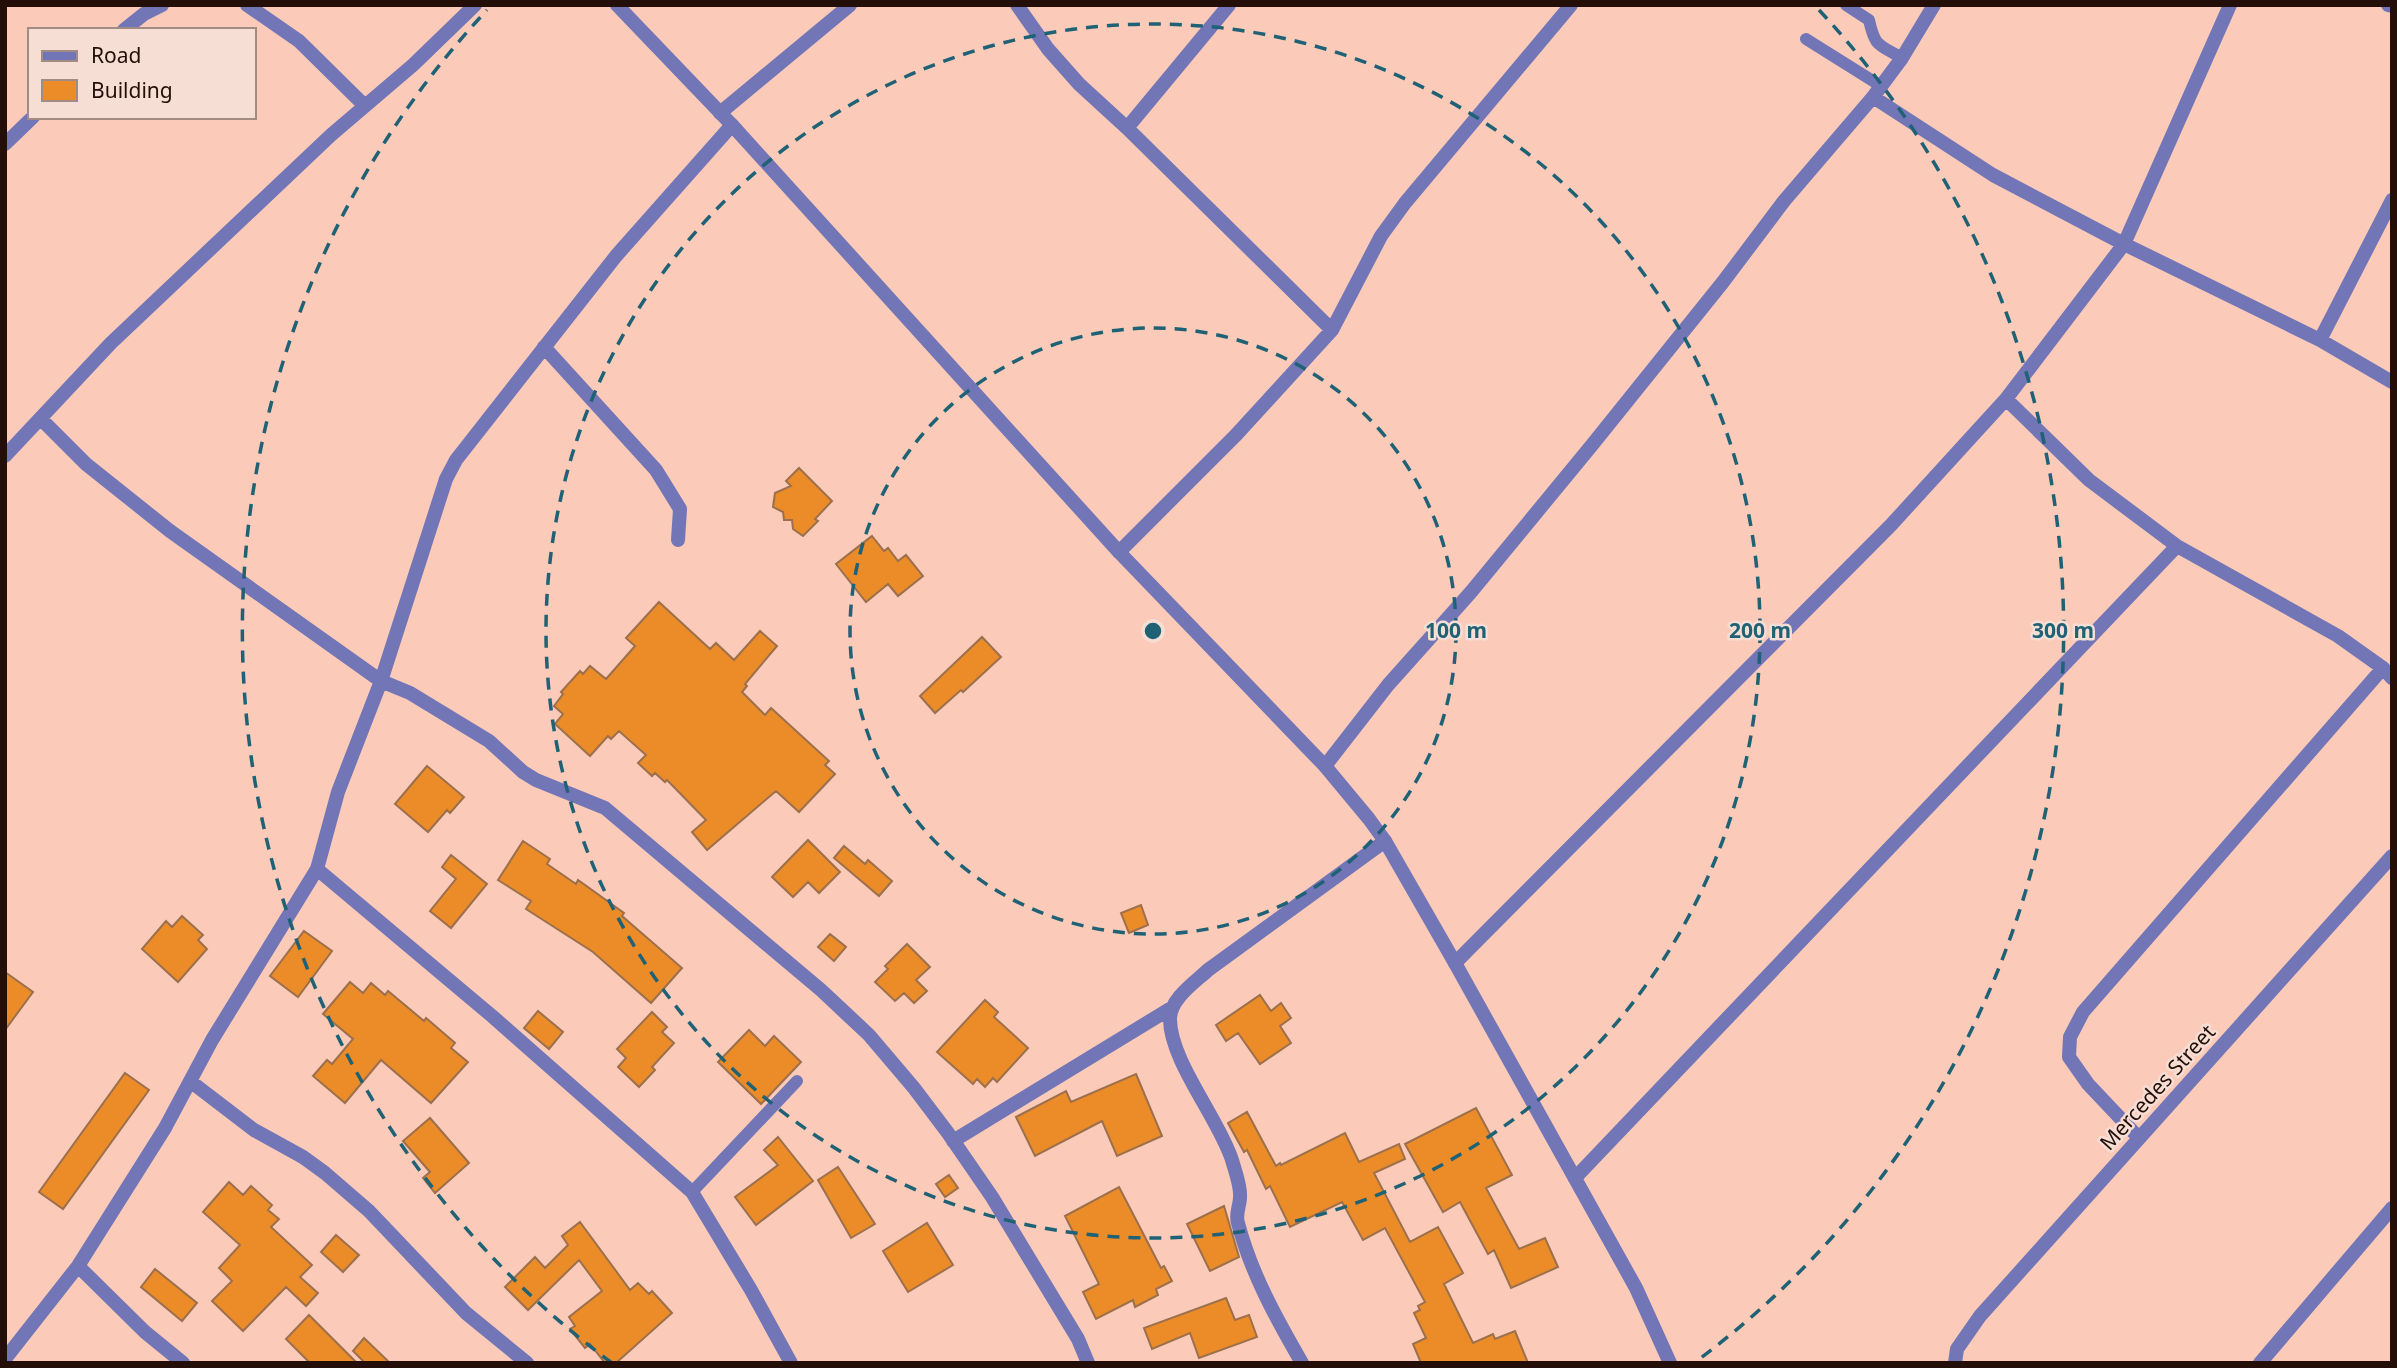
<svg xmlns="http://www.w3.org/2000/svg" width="2397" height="1368" font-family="'Noto Sans',sans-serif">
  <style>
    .building { fill: #ec8c29; stroke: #9c704c; stroke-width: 2 }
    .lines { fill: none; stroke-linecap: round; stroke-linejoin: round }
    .service { stroke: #7276b6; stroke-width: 12 }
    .minor { stroke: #7276b6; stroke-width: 14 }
    .tertiary { stroke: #7276b6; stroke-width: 14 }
    .ring { fill: none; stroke: #1f6275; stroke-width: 3.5; stroke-dasharray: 12 9 }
    .labels { text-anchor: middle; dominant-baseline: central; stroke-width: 5; stroke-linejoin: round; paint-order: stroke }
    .street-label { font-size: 21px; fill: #230f08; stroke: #f7ded5 }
    .centre { fill: #1f6275; stroke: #f7ded5; stroke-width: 3.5 }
    .ring-label { font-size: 21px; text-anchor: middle; font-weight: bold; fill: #1f6275; stroke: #f7ded5; stroke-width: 5; stroke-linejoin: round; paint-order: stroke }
  </style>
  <rect width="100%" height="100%" fill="#fbcab9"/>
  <path class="building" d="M799,468L832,501L815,519L818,521L803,536L793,529L792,520H784L783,512L773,507L775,493L791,486L786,481Z
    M872,536L884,551L888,548L898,561L906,555L923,576L898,596L888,584L866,602L836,564Z
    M659,602L710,649L716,643L734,660L760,631L777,646L745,684L747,686L742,692L765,715L771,708L829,761L825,765L835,774L799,812L776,791L707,850L692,832L706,820L667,780L665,782L655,773L652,776L638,763L646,755L619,731L611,739L608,736L590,756L555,724L563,714L554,706L563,694L561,692L580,671L583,674L590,666L606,679L635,646L626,638Z
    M982,637L1001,657L963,692L961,690L935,713L920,696Z
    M427,766L464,797L450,813L447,810L428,832L395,804Z
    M808,840L840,872L819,893L808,882L793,897L772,877Z
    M523,841L550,859L547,864L576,884L578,880L624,913L622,916L682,968L651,1003L593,952L526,909L531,901L498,880Z
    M844,846L865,864L868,860L892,881L879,896L834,858Z
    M451,855L487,884L451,928L430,911L456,879L442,867Z
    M1141,905L1148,925L1129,933L1121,913Z
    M182,916L203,935L198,940L207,949L178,982L142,949L166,921L172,927Z
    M304,931L332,951L298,997L270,976Z
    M830,934L846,947L834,961L818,947Z
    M907,944L930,967L916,980L927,991L914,1003L904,993L895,1001L875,982L888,969L885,966Z
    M5,972L33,992L5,1030Z
    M350,982L363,993L371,983L385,995L388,991L424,1021L426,1018L455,1043L451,1048L468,1062L431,1103L381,1060L345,1103L313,1076L327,1060L332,1064L353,1039L323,1014Z
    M1260,995L1271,1011L1281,1003L1291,1018L1280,1026L1291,1043L1260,1064L1238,1033L1226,1041L1216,1025Z
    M985,1000L998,1012L994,1017L1028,1048L997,1082L993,1078L985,1087L977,1079L973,1084L937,1052Z
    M538,1011L563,1032L549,1049L524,1028Z
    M652,1012L667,1027L662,1032L674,1043L652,1067L655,1070L639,1087L618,1067L626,1058L617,1049Z
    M749,1030L765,1046L774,1036L801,1062L761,1104L718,1062Z
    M125,1073L149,1090L63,1209L39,1192Z
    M1136,1074L1162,1136L1117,1156L1102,1121L1035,1156L1016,1117L1066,1091L1071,1102Z
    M1476,1108L1512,1175L1486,1188L1519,1249L1545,1238L1558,1267L1511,1288L1494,1250L1488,1254L1460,1202L1443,1212L1405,1144Z
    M1247,1112L1276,1166L1280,1163L1281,1165L1345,1133L1359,1162L1399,1144L1405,1159L1374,1173L1410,1242L1438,1227L1463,1273L1444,1284L1473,1343L1493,1334L1495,1339L1515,1331L1528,1363H1421L1413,1344L1426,1338L1414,1313L1420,1310L1418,1306L1425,1302L1385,1228L1363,1240L1342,1202L1290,1227L1270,1186L1266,1189L1247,1150L1244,1152L1228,1123Z
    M430,1118L469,1163L435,1193L423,1178L430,1172L403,1141Z
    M778,1137L813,1181L756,1225L735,1197L778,1165L764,1150Z
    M838,1167L875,1224L851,1238L818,1180Z
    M949,1175L958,1188L945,1197L936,1184Z
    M229,1182L243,1195L251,1186L272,1205L268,1210L279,1219L271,1227L312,1265L300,1277L318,1293L306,1306L286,1287L243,1331L212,1301L232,1281L219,1268L240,1245L203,1212Z
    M1119,1187L1161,1268L1164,1266L1172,1281L1156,1289L1158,1295L1135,1307L1133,1300L1096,1319L1083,1292L1099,1284L1065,1216Z
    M1224,1206L1239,1257L1210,1271L1187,1224Z
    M580,1222L630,1290L638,1283L649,1294L652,1291L672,1313L616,1363H605L590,1344L585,1348L570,1329L575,1326L569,1317L602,1291L579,1260L528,1310L505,1287L535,1257L545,1268L568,1245L562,1236Z
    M927,1223L953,1265L908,1292L883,1251Z
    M336,1235L359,1255L343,1272L321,1252Z
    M155,1269L197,1303L182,1321L141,1287Z
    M1226,1298L1235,1320L1249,1315L1257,1337L1199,1358L1190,1333L1152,1349L1144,1328Z
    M309,1315L357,1363H310L286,1339Z
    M364,1338L390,1363H365L353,1351Z"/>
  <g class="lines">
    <path class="service" d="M1846,5L1869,20C1875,47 1878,44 1902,58
      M1806,39L1881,86
      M692,1192L797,1081"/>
    <path class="minor" d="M247,5L299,41L365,106
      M1017,5L1048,49L1079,84L1127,128L1332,330
      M2388,5L2392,6
      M124,30L144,14L162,5
      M1873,97L1993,175L2124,244L2320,340L2392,382
      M720,113L850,5
      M1127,128L1229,5
      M5,144L33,117
      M2320,340L2392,200
      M544,347L656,470L680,509L678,540
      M2006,399L2089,480L2177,546L2338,636L2383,668L2392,678
      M41,419L86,464L170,531L381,681L410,693L489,741L523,772L536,780L605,808L821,990L869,1035L914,1088L948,1133L992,1197L1078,1339L1088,1363
      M5,456L111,343L331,135L413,65L475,5
      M1119,552L1236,435L1332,330L1381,236L1405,203L1571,5
      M1325,766L1388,685L1471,592L1592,445L1723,282L1784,201L1873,97L1902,58L1934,5
      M317,869L492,1016L692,1192L751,1290L791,1363
      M1455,963L1891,525L2006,399L2124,244L2230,5
      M190,1081L254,1130L303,1157L325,1173L369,1211L466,1313L527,1363
      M2139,1138L2088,1084L2069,1057L2070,1037L2083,1012L2383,668
      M953,1141L1173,1007
      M1575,1178L2177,546
      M78,1266L145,1332L183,1363
      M5,1359L78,1266L165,1128L212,1040L317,869L338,792L381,681L446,479L456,460L616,256L732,125
      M1302,1363C1276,1318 1251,1273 1238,1223C1235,1214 1240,1206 1240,1197C1241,1186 1235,1171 1232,1160C1219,1119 1170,1061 1170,1019C1170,999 1194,983 1208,970L1385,841
      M1955,1363L1957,1349L1980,1316L2392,856
      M2260,1363L2392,1208"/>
    <path class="tertiary" d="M617,5L732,125L1119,552L1325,766L1369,819L1385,841L1455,963L1636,1288L1670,1363"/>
  </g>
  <g class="ring">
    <circle cx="1153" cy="631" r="303"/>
    <circle cx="1153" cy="631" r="607"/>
    <path d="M612 1363A910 910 0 0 1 487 10M1819 10A910 910 0 0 1 1694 1363"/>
  </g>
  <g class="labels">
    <g class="street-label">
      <text transform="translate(2157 1087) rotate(-48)">Mercedes Street</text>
    </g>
  </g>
  <circle cx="1153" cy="631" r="10" class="centre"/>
  <g class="ring-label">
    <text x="1456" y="638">100 m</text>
    <text x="1760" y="638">200 m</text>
    <text x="2063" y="638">300 m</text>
  </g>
  <rect width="2397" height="1368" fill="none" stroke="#230f08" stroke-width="14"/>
  <rect x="28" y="28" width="228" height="91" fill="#f7ded5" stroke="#a28b83" stroke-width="2"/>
  <rect x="42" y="51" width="35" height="10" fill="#7276b6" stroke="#a28b83" stroke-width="2"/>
  <text x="91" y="63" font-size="21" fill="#230f08">Road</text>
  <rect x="42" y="80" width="35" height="21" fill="#ec8c29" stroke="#a28b83" stroke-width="2"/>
  <text x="91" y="98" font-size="21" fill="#230f08">Building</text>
</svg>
